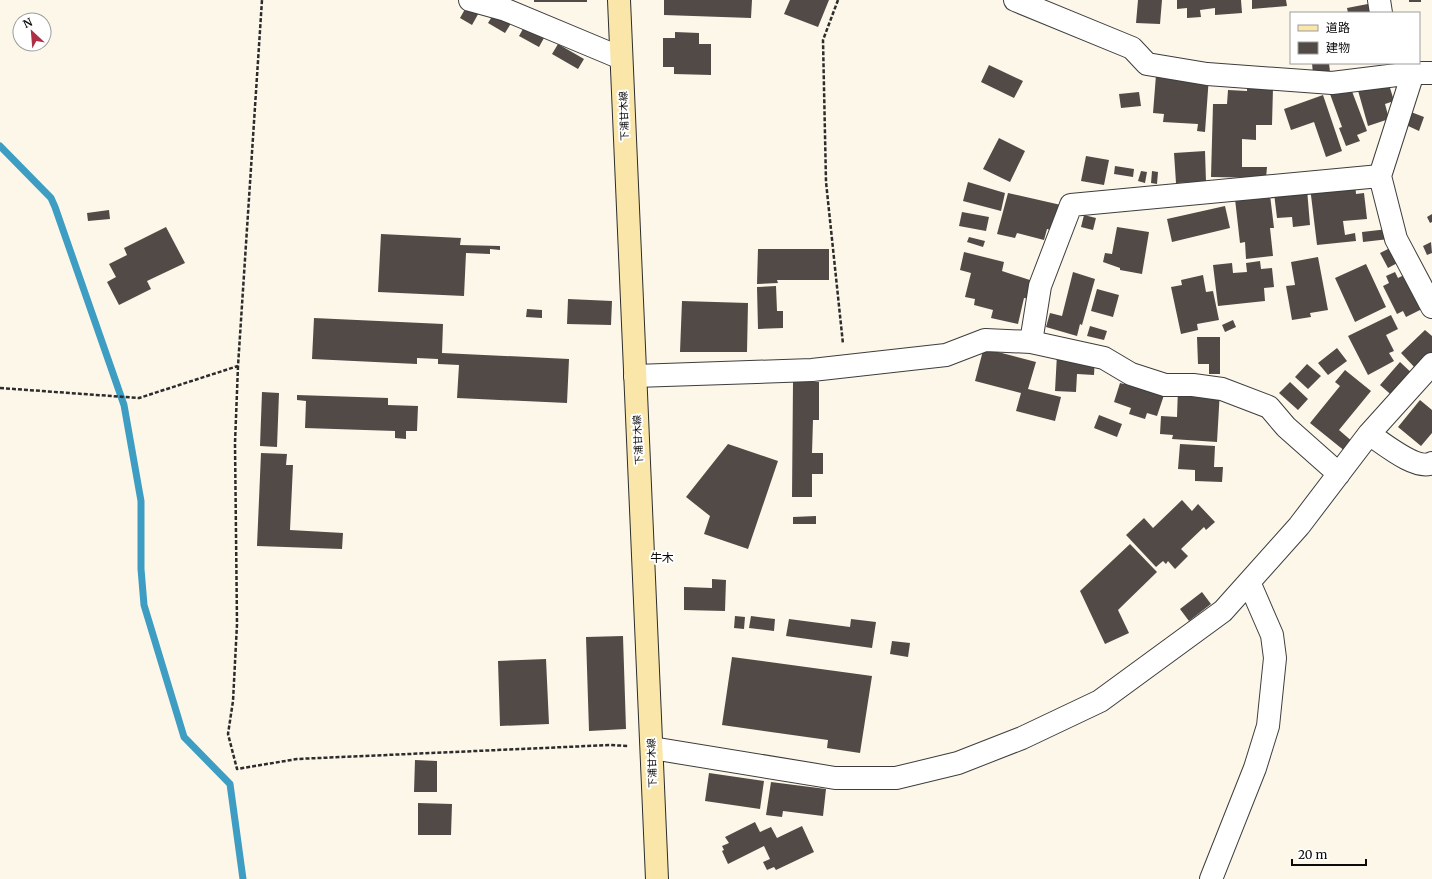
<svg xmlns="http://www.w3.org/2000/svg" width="1432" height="879" font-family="Merriweather,'Noto Sans JP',serif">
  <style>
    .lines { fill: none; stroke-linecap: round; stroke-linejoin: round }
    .stream { stroke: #3e9dc2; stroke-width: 7 }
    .building { fill: #524a47 }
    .minor-casing { stroke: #3d3d3d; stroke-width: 24 }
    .secondary-casing { stroke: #2c2c2c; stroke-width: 24 }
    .path { stroke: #2c2c2c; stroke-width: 2.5; stroke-dasharray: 4 2; stroke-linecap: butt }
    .minor { stroke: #fff; stroke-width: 22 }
    .secondary { stroke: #f9e6a8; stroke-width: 22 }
    .labels { text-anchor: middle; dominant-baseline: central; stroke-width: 4; stroke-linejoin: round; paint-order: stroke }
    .street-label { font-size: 10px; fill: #0a0a0a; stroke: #fff }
    .quarter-label { font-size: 12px; fill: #0a0a0a; stroke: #fff }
  </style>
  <rect width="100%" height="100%" fill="#fdf7e9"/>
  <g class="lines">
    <path class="stream" d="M0,146L51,198L55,207L124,405L141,501V569L144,605L184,737L230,784L243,879"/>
  </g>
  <path class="building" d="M534,0H587V2H534Z
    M664,0H752L751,18L664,15Z
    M790,0H829L818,27L784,14Z
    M1138,0H1162L1160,24L1136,23Z
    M1177,0H1241L1242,13L1215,15V8L1200,10L1201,17L1187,18V8L1177,9Z
    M1252,0H1286L1287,6L1252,9Z
    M1409,0H1421V2H1409Z
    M469,2L481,9L472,25L460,18Z
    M1373,3L1375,13H1348L1347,8Z
    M496,10L513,20L505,33L488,23Z
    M524,27L544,38L539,47L519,36Z
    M675,32L699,33V44H711V75L674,74V67H663V38H675Z
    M558,44L584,59L578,69L552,54Z
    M1312,63H1329L1330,72L1313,74Z
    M989,65L1023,81L1014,98L981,82Z
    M1156,75L1209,76L1205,132L1197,131L1198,124L1163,122L1164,114L1153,113Z
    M1387,78L1394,101L1385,104L1389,119L1368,126L1357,87Z
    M1350,86L1367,131L1357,135L1360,141L1346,146L1339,128L1342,127L1330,94Z
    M1247,88H1273L1272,125H1256V140L1242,139V167H1267L1266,178L1211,177L1213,104H1227L1228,90L1247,91Z
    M1139,92L1141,106L1121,108L1119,94Z
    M1323,95L1342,151L1326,157L1314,122L1291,130L1284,109Z
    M1411,112L1424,117L1419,131L1406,125Z
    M999,138L1025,151L1010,182L983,169Z
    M1205,151L1206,182L1176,183L1174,153Z
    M1086,156L1109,160L1104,185L1081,181Z
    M1115,166L1134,169L1133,177L1114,174Z
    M1141,171L1147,172L1145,183L1138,181Z
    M1152,171L1158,172L1157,184L1151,183Z
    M968,182L1005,193L1001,211L963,201Z
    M1355,182L1356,194L1364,193L1367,219L1343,221L1345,235L1355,233L1356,241L1317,245L1310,187Z
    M1307,189L1310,225L1293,227L1292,217L1277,218L1274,193Z
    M1008,193L1061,205L1055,231L1047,229L1044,240L1017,233L1015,238L997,234Z
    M1270,195L1274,228H1270L1273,256L1246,259L1245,242L1240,243L1235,199Z
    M1225,206L1230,228L1172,242L1167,219Z
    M109,210L110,219L88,221L87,213Z
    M962,212L989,217L986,231L959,226Z
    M1432,214V222L1430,223L1427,217Z
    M1084,215L1096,218L1093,230L1081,227Z
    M166,227L185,263L147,281L151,289L119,305L107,282L116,277L109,264L127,255L124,248Z
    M1117,227L1149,232L1142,274L1120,270V268L1103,262L1105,253L1112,254Z
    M1388,229L1389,239L1363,242L1362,232Z
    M381,234L461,238L460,245L500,246V250L490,249V254L466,253L464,296L378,292Z
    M969,237L985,241L983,247L967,242Z
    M1431,242L1432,253L1427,255L1423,246Z
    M1396,245L1403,260L1388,268L1380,253Z
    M829,249V280H777L778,283L757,284L758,249Z
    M964,252L1004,262L1002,271L1036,282L1032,299L1024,298L1018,324L991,318L993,310L974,305L975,299L965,297L971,273L960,270Z
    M1318,257L1328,310L1310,313L1311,317L1292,320L1286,286L1295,285L1291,262Z
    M1260,261L1261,269L1272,268L1274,287L1264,288L1265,301L1218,306L1213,265L1232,263L1233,273L1247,272L1246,263Z
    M1366,264L1386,307L1355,322L1335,278Z
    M1073,272L1095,279L1082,325L1080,324L1077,336L1046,327L1050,313L1062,316Z
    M1395,272L1398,278L1410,272L1428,306L1406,317L1403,311L1397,314L1383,286L1389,283L1386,276Z
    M1203,275L1206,292L1213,291L1219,320L1197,324L1198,330L1181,334L1171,287L1182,285L1181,280Z
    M776,286L777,311H783V328L758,329L757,287Z
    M1097,289L1119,295L1113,317L1091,311Z
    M568,299L612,301L611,325L567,324Z
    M682,301L748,303L747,352H680Z
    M527,309L542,310V318L526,317Z
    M1391,315L1398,329L1386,335L1394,351L1389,353L1394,361L1368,375L1348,336Z
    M314,318L443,324L442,353L569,359L567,403L457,398L459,365L438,364V359L417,358V364L312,359Z
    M1233,320L1236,327L1225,332L1222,325Z
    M1090,326L1107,331L1104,340L1087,336Z
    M1425,330L1432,336V355L1417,370L1401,353Z
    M1197,337H1220V374H1209V364H1198Z
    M985,343L999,346L998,352L1036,362L1028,389L1061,397L1055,421L1016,411L1021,393L975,381Z
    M1337,348L1347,361L1328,375L1318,363Z
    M1057,354L1095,356L1094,375L1077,374L1076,392L1055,391Z
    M1400,362L1416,377L1396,399L1380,385Z
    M1307,364L1321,376L1308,389L1295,377Z
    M1345,370L1371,391L1339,430L1354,443L1346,452L1310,423L1340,386L1335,382Z
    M1126,376L1166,389L1157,416L1147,413L1145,419L1129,414L1131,408L1114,402L1120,383L1124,384Z
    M793,382H819V420H813L812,453H823V474H812V497H792Z
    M1290,382L1308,399L1298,410L1279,393Z
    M1178,388L1220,390L1217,442L1172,439L1173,435L1160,434L1161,416L1177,417Z
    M262,392L279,393L277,447L260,446Z
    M297,395L388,398V405L418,406L417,431H406V439L395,438V431L305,428L306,401L297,400Z
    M1420,400L1432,410V433L1421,446L1398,427Z
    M1099,415L1122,424L1117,437L1094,428Z
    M728,444L778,461L748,549L704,534L710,516L686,497Z
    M1180,444L1215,446L1214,467H1223L1222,482L1195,481V470L1178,469Z
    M261,453L287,454L286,465H293L290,530L343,533L342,549L257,546Z
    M1182,500L1192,511L1198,504L1215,522L1206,530L1204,527L1181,549L1188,556L1175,569L1168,561L1166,564L1163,561L1156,567L1126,535L1144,518L1153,528Z
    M816,516V524H793V517Z
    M1130,544L1157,572L1118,610L1129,633L1105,644L1080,591Z
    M712,579L726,580L725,611L684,610V587L712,588Z
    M1202,592L1211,604L1189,621L1180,609Z
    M735,616L745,617L744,629L734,628Z
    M751,616L775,619L774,631L749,628Z
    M789,619L850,627L851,619L876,622L872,648L786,636Z
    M623,636L626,729L589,731L586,637Z
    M892,641L910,643L908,657L890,654Z
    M732,657L872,676L860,753L827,748L828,740L722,725Z
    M546,659L549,724L500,726L498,661Z
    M415,760L437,761V792H414Z
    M709,773L764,781L760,809L705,801Z
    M771,782L826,789L823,816L783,811L782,817L766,815Z
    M418,803L452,804L451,835H418Z
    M755,822L760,832L771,827L777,838L802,826L814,852L776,870L774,867L767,870L763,862L770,859L764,846L728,864L722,851L724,850L722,846L729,843L725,837Z"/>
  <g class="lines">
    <g class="minor-casing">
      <path id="minor" d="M470,0L506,10L621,58
        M1015,0L1132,48L1147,64L1207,74L1332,83L1413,73H1432
        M1379,0L1381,13
        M1413,73L1380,176L1396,239L1432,307
        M635,376L812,370L946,355L985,340L1031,342
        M1369,434C1383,443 1416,471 1432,463
        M1339,474L1286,427L1269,407L1222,389L1193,385H1165L1131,374L1104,358L1031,342L1040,286L1071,205L1380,176
        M652,748L835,778H896L958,763L1022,738L1100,701L1223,611L1299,526L1369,434L1432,364
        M1211,879L1255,768L1268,726L1275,658L1272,635L1249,582"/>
    </g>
    <g class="secondary-casing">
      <path id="secondary" d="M619,0L657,879"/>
    </g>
    <path class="path" d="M838,0L823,40L826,182L843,344
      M238,366L235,443L237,624L233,701L228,734L237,769L297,759L610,745L628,746
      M0,388L139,398L238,366L262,0"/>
    <use href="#minor" class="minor"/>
    <use href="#secondary" class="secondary"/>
  </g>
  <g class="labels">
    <g class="street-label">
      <text transform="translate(624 116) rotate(-92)">下浦甘木線</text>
      <text transform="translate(638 440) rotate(-93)">下浦甘木線</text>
      <text transform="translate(652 763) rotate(-92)">下浦甘木線</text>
    </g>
    <g class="quarter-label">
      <text x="662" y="557">牛木</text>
    </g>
  </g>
  <rect x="1290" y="12" width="130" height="52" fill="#ffffff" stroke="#9d9d9d"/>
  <rect x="1298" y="25" width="20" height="6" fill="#f9e6a8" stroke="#9d9d9d"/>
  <text x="1326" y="32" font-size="12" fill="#0a0a0a">道路</text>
  <rect x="1298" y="42" width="20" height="12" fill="#524a47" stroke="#9d9d9d"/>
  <text x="1326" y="52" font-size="12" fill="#0a0a0a">建物</text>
  <g transform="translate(32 32) rotate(334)"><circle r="19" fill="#ffffff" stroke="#9d9d9d"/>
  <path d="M0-3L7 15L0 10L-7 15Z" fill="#ae2e43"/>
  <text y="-6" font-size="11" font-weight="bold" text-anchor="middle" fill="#0a0a0a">N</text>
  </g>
  <path d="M1292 859v6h74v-6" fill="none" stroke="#0a0a0a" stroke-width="2"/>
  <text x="1298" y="859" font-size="12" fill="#0a0a0a" stroke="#ffffff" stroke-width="3" paint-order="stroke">20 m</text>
</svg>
